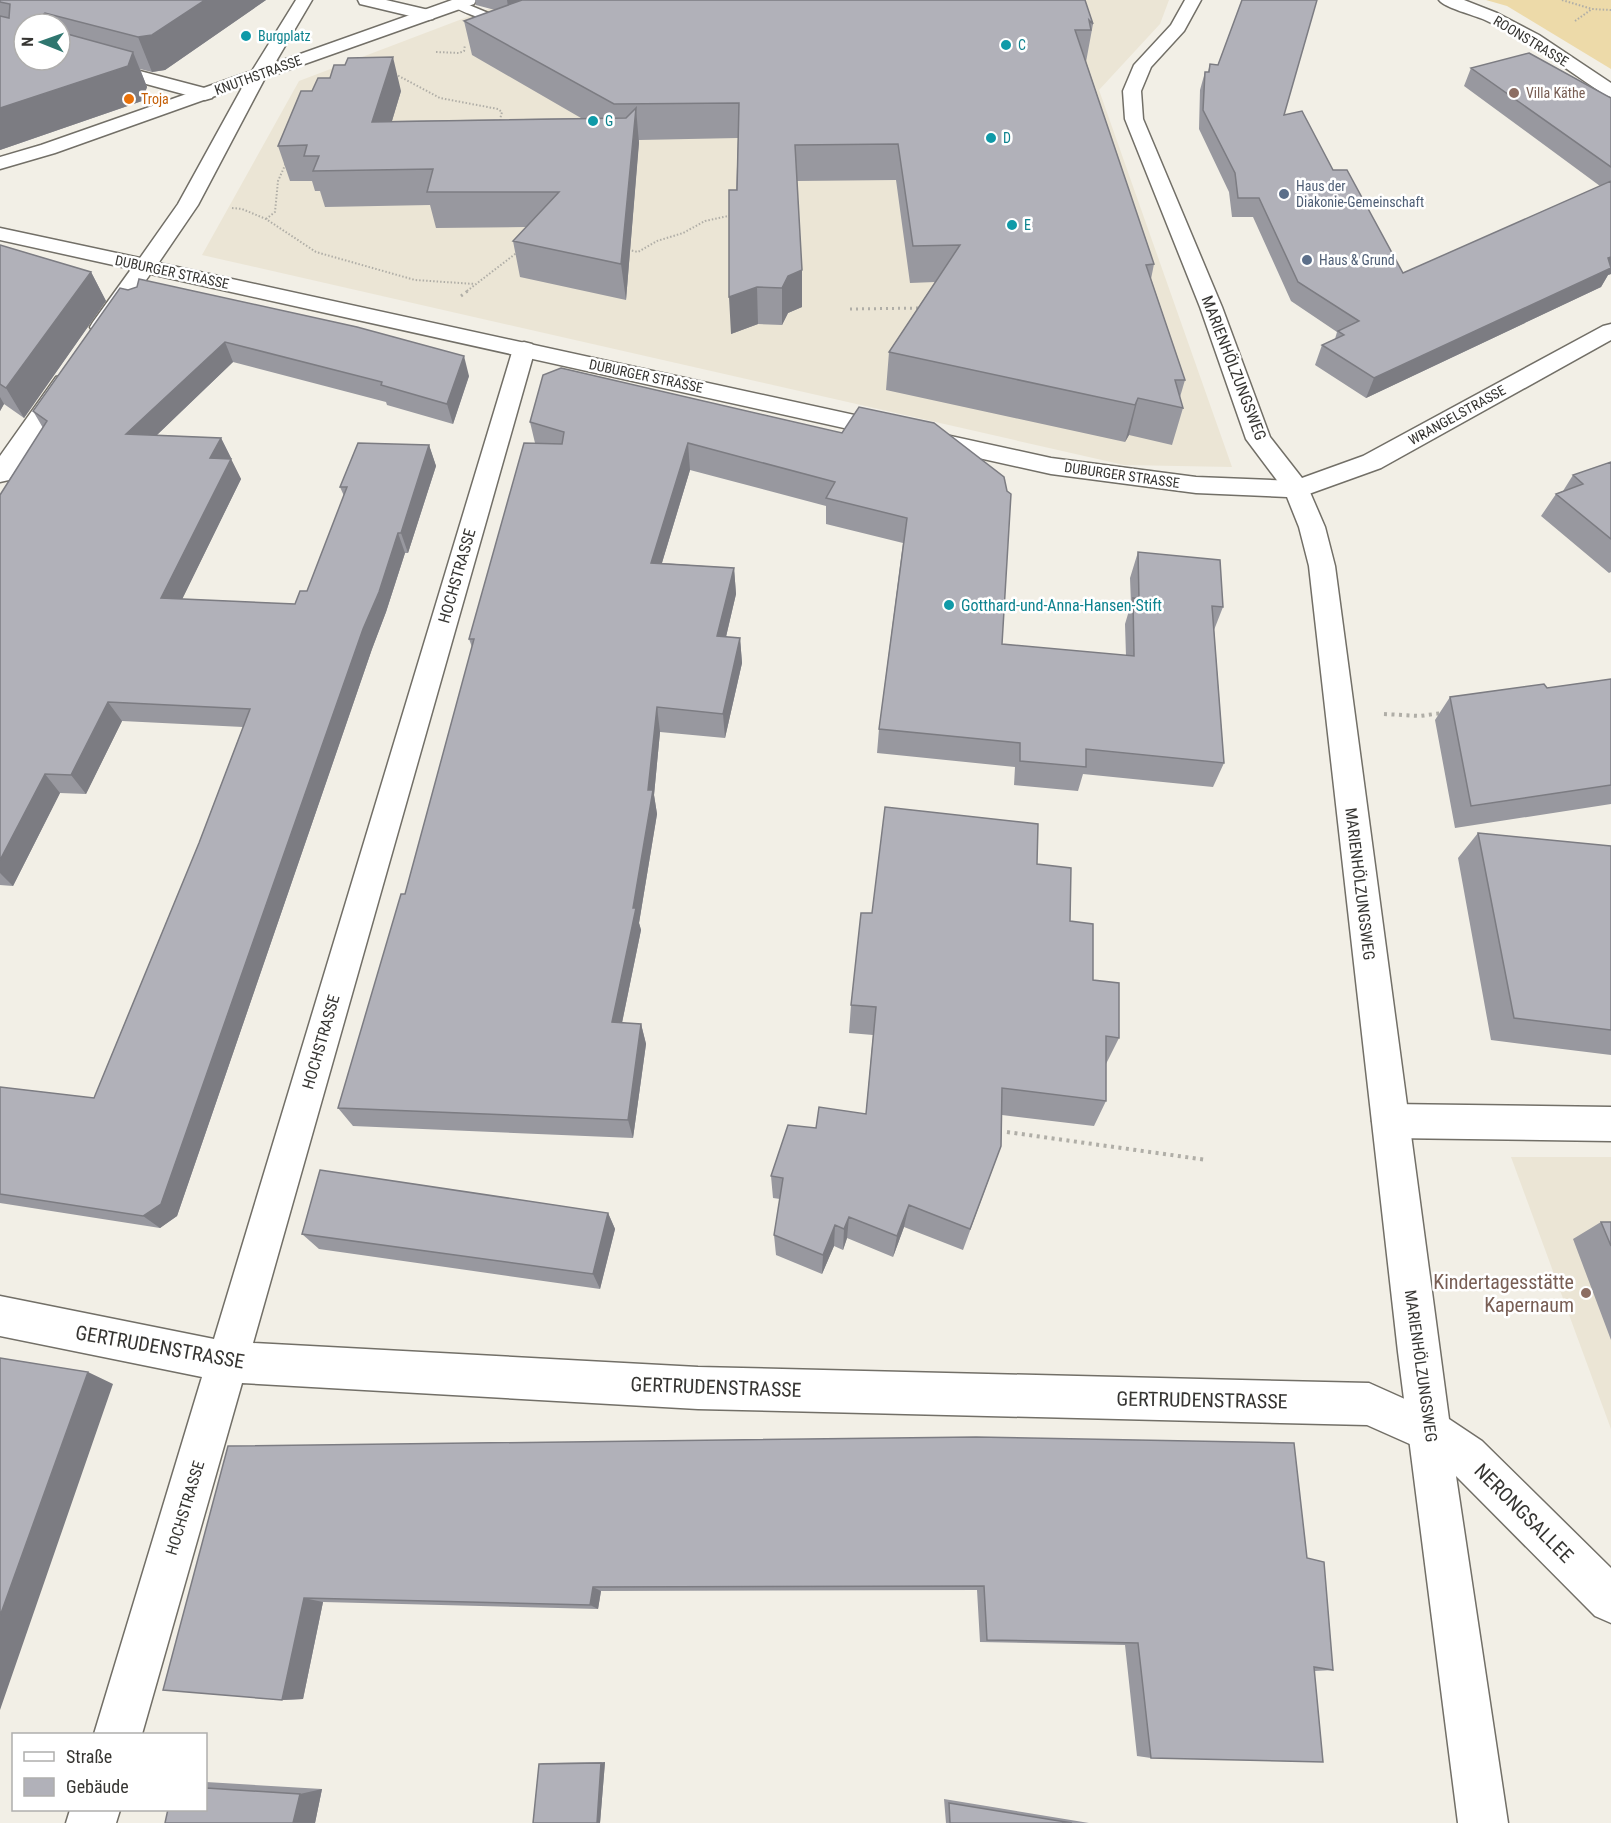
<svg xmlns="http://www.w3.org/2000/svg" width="1611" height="1823" font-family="'Roboto Condensed',sans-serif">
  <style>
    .built { fill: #ebe5d5 }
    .green { fill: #eddaa9 }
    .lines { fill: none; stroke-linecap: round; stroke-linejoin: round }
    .service-casing { stroke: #726f67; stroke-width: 3 }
    .minor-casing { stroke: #726f67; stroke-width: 3 }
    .tertiary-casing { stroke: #726f67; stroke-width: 3 }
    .secondary-casing { stroke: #726f67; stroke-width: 3 }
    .path-far2 { stroke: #b0aea7; stroke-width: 2; stroke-dasharray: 1.5 2; stroke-linecap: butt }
    .path-far1 { stroke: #b0aea7; stroke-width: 3; stroke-dasharray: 2 4; stroke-linecap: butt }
    .path { stroke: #b0aea7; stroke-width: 4; stroke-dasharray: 3 4.5; stroke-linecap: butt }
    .service { fill: #fff; fill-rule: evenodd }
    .minor { fill: #fff; fill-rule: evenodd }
    .tertiary { fill: #fff; fill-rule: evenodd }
    .secondary { fill: #fff; fill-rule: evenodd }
    .wall { fill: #98989f; fill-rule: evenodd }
    .shaded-wall { fill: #7c7c82 }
    .building { fill: #b1b1b9; stroke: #7c7c82; stroke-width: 1.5 }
    .culture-dot { fill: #0f9aa8; stroke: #fff; stroke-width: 2 }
    .education-dot { fill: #8d6e63; stroke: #fff; stroke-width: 2 }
    .food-dot { fill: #e8710a; stroke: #fff; stroke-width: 2 }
    .service-dot { fill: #5c6f8a; stroke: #fff; stroke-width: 2 }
    .labels { text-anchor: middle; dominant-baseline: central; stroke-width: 5; stroke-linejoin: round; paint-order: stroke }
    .far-culture-label { font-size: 14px; fill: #0d838f; stroke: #fff; text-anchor: start }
    .far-street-label { font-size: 14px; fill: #363532; stroke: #fff }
    .far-education-label { font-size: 14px; fill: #785e54; stroke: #fff; text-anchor: start }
    .far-food-label { font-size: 14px; fill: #c56008; stroke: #fff; text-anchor: start }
    .far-service-label { font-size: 14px; fill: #4e5e75; stroke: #fff; text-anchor: start }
    .street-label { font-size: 16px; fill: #363532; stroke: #fff }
    .culture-label { font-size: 16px; fill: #0d838f; stroke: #fff; text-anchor: start }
    .near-education-label { font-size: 20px; fill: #785e54; stroke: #fff; text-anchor: end }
    .near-street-label { font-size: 20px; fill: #363532; stroke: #fff }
  </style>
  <rect width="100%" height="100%" fill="#f2efe6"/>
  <path class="built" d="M512,0H1169L1160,24L1099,90L1232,467L1124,465L202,255L299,81Z
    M1511,1157H1611V1429Z"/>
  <path class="green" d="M1486,0H1611V69L1507,6Z"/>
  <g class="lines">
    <g class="service-casing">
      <path id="service" d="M457,0L493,15L508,16L525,12L545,0H561C537,23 502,28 472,15C464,12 456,9 451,4Z"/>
    </g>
    <g class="minor-casing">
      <path id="minor" d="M358,0H386L433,11L435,15L433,19L427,20L360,4Z
        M1185,0H1201L1184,31L1151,67L1141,91L1143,119L1222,307L1270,437L1302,478L1363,456L1603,326L1611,324V340L1381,468L1306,495L1297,497L1288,495L1246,439L1200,307L1125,119L1123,91L1134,65L1171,25Z
        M1439,0H1464L1497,13L1539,35L1611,83V97L1605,95C1566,69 1528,40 1485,20C1474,15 1445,8 1439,0Z
        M60,50L212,90L214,94L212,98L205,100L58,60Z
        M145,260L153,261L156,266L109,332L101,334L93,332L90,327L93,322L137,261Z
        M524,342L532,344L535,349L253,1343L698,1367L1369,1383L1445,1417L1451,1432L1445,1447L1430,1453L1367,1425L698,1409L242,1383L142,1734H94L202,1377L0,1336V1296L214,1339L513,349L516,344Z
        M64,375L72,377L76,382L9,480L0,482V456L56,377Z
        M1390,1104L1611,1107V1141L1390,1138L1377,1133L1372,1121L1377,1109Z
        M70,1810H120L116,1823H66Z"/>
    </g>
    <g class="tertiary-casing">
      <path id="tertiary" d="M145,260L1051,458L1196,477L1297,481L1306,483L1325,527L1335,566L1449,1419L1482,1441L1611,1568V1623L1595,1616L1456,1476L1508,1823H1458L1398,1352L1309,566L1299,527L1287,497L1196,493L1051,474L137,271L134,266L137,261Z"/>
    </g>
    <g class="secondary-casing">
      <path id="secondary" d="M296,0H312L275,63L452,0H476L474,4L265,78L198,205L153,271L145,272L0,240V228L140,258L178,204L243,86L55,153L0,169V157L41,145L252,71Z"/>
    </g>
    <path class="path-far2" d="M1562,0L1592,9L1611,10
      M1575,21L1592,9
      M436,52L459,53L464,51L465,45
      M395,74L440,98L498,109L502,112L499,123
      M232,208L242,209L266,219L316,252L415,280L475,284
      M266,219L275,212L278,181L286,163
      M625,249L638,252L657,241L683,233L705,221L733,215
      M467,291L519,251"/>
    <path class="path-far1" d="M461,296L469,290
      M850,309L922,308"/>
    <path class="path" d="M1384,714L1420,716L1442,713
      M1007,1132L1207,1160"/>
    <use href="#service" class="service"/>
    <use href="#minor" class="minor"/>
    <use href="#tertiary" class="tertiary"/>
    <use href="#secondary" class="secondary"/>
  </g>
  <path class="wall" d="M0,0H266L165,70L152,72L140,69L147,87L142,101L0,150ZM24,24H60V60Z
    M475,0H1085L1093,24L1086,62L1154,264L1151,279L1185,380L1180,397L1183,408L1172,445L1129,435L1125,442L886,390L889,352L935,282L910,283L896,180L797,181L802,307L788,313L782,325L758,324L731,334L738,138L639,140L626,300L520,277L513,241L526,227L436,228L430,205L325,207L320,191H315L312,181H290L278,146L401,91L392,121L581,118L472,55L464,21L495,10L476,5Z
    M1210,64L1284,115L1333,170L1403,273L1600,186L1464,86L1471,68L1611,98V274L1608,275L1601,287L1366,398L1315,365L1322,345L1335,339L1337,332L1291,301L1253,217H1232L1229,192L1199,129L1200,90L1205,72H1208Z
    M0,245L91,272L106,301L24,418L4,404L0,411Z
    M120,288L469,376L453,424L387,405L386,402L233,362L157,435L221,438L231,458L230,459H231L241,479L182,599L295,604L307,591L344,496L340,487L429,445L436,466L408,553H405L386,612L372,649L177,1216L160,1228L0,1203V1087L94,1098L199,843L243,727L122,721L86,794L60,793L13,886L0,885V495L43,428L33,411Z
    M530,422L842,433L1002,644L1126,656L1125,624L1131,604L1130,578L1138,552L1223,607L1214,630L1224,763L1213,787L1083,774L1078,791L1014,785L1015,767L877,753L879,729L903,543L826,524V506L690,470L662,563L734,568L736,594L726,637L740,638L742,663L725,738L660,732L654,795L657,814L639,923L641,930L622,1023L641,1024L646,1044L633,1138L353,1126L338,1108L405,894L472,647L469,639L535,443Z
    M1611,462V572L1609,573L1541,516L1556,494L1563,491L1573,475Z
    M1611,679V804L1455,828L1435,720L1450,697L1547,688Z
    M1478,833L1611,846V1055L1491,1040L1458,858Z
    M1037,864L1070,921L1093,980L1119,1038L1106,1064V1101L1094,1126L1002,1115L1001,1146L963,1250L904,1227L893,1257L847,1238L843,1250L834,1246L822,1274L776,1255L774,1235L780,1199L773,1198L771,1176L816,1128L866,1113L873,1035L849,1033L851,1005L872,913Z
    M608,1213L615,1229L600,1289L319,1249L302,1234Z
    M1601,1222H1611V1340L1573,1239Z
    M228,1446L1307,1558L1333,1670L1315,1671L1151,1758L1137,1756L1125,1645L980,1642L977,1590L601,1591L598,1609L323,1602L303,1699L282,1700Z
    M605,1762L600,1823H533L539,1764L543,1763Z
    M206,1782L322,1789L315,1823L206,1809Z
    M944,1799L1089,1823H946Z"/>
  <path class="shaded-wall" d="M205,0H266L165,70L152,72L138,37Z
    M507,0H531L509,13Z
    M45,13L50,24H42V15Z
    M133,52L147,87L142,101L0,150V108Z
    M393,57L401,91L381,157L372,122Z
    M636,108L639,143L626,300L621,264Z
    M1611,257V274L1608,275L1601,287L1366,398L1374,378Z
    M802,270V307L788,313L782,325V288L788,276Z
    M91,272L106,301L24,418L6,388Z
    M757,287L758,324L731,334L729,297Z
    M225,342L233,362L137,454L126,434Z
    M464,356L469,376L453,424L447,404Z
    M0,397L4,404L0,411Z
    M1138,398L1129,435L1125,442L1135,405Z
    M221,438L231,458L220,479L210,458Z
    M688,443L690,470L654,589L651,563Z
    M429,445L436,466L408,553L401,533Z
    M231,459L241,479L173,618L161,598Z
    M398,533L405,553L386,612L372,649L177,1216L160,1228L143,1216Z
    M734,568L736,594L720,662L717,636Z
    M740,638L742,663L725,738L723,714Z
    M108,702L122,721L86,794L71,775Z
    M657,707L660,732L654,795L657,814L639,923L641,930L618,1042L612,1022L633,908Z
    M45,774L60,793L13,886L0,873V860Z
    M641,1024L646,1044L633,1138L628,1120Z
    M909,1205L904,1227L893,1257L897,1236Z
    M608,1213L615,1229L600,1289L593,1274Z
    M849,1217L847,1238L843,1250L844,1229Z
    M835,1225L834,1246L822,1274L823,1255Z
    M88,1372L113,1384L0,1710V1616Z
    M593,1587L601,1591L598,1609L590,1605Z
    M304,1598L323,1602L303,1699L282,1700Z
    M605,1762L600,1823H597L601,1763Z
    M322,1789L315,1823H293L300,1794Z"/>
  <path class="building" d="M0,0H205L152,35L138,37L45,13L42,15V24H24V60H60V32L133,52L128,66L0,108V16L9,18L10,4L0,2Z
    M522,0H1085L1093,24L1089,20L1091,30H1075L1154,264L1146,265L1185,380H1175L1183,408L1138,398L1135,405L889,352L960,245L913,246L898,144L795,145L802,270L788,276L782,288L757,287L729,297V190H737L739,103L614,104L464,21Z
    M1242,0H1317L1284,115L1302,111L1333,170H1347L1403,273L1611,181V257L1608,258L1611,268L1374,378L1322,345L1344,335L1338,331L1359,321L1298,282L1259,198H1238L1235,173L1203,110L1205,72H1209L1210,64L1218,65Z
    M1529,53L1611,98V167L1471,68Z
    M393,57L372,122L626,118L636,108L621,264L513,241L559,192H427L433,169L313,171L319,156H304L307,145L278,146L301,91H312L318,78H330L334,65H345L348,58Z
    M0,245L91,272L6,388L0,384Z
    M139,279L357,327L464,356L447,404L381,385L382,382L225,342L126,434L221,438L210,458L231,459L161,598L295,604L300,591H307L347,487H340L358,443L429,445L401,533H398L379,592L363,629L161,1204L143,1216L0,1194V1087L94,1098L199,843L250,709L108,702L71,775L45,774L0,860V495L47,421L33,411L120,288L128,290L137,287Z
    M561,368L842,433L859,407L934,423L1004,477L1007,491L1011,494L1002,644L1134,656L1133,598L1139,599L1138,552L1220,560L1223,607L1212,606L1224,763L1086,749V767L1020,761V743L879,729L907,518L826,498L835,482L688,443L651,563L734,568L717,636L740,638L723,714L657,707L648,790H653L633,908H636L612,1022L641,1024L628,1120L338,1108L401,894H405L474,639H469L524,443L562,444L564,432L530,422L543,375Z
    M1611,462V539L1556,494L1583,484L1573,475Z
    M1611,679V785L1471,806L1450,697L1544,684L1547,688Z
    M885,807L1038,824L1037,864L1071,868L1070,921L1093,924V980L1119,983V1038L1106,1036V1101L1002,1088L1001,1146L970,1229L909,1205L897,1236L849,1217L844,1229L835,1225L823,1255L774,1235L783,1178L771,1176L788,1125L816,1128L819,1107L866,1114L876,1007L851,1005L861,913H872Z
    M1478,833L1611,846V1030L1514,1018Z
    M320,1170L608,1213L593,1274L302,1234Z
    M1601,1222H1611V1246Z
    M0,1358L88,1372L0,1616Z
    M976,1437L1294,1443L1307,1558L1324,1562L1333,1670L1314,1667L1323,1762L1151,1758L1138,1643L987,1640L984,1586L593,1587L590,1605L304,1598L282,1700L163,1690L228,1446Z
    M601,1763L597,1823H533L539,1764Z
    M206,1788L300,1794L293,1823H165L168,1809H206Z
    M949,1803L1072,1823H950Z"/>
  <g class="culture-dot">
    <circle cx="246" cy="36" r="6"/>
    <circle cx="1006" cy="45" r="6"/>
    <circle cx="593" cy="121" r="6"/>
    <circle cx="991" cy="138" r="6"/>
    <circle cx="1012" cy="225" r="6"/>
    <circle cx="949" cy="605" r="6"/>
  </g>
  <g class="education-dot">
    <circle cx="1514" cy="93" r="6"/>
    <circle cx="1586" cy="1293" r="6"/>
  </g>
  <circle class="food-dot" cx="129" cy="99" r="6"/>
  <g class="service-dot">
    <circle cx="1284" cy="194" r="6"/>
    <circle cx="1307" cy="260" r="6"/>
  </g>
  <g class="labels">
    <g class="far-culture-label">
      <text x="258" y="36">Burgplatz</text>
      <text x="1018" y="45">C</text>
      <text x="605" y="121">G</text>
      <text x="1003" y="138">D</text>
      <text x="1024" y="225">E</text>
    </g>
    <g class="far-street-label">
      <text transform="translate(1531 41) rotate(31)">ROONSTRASSE</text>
      <text transform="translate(258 75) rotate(-20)">KNUTHSTRASSE</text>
      <text transform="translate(172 272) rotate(12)">DUBURGER STRASSE</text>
      <text transform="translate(646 376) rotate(12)">DUBURGER STRASSE</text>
      <text transform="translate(1457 415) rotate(-29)">WRANGELSTRASSE</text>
      <text transform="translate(1122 475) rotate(8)">DUBURGER STRASSE</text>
    </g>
    <g class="far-education-label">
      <text x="1526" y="93">Villa Käthe</text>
    </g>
    <g class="far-food-label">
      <text x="141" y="99">Troja</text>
    </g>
    <g class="far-service-label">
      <text x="1296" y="186">Haus der<tspan x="1296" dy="16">Diakonie-Gemeinschaft</tspan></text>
      <text x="1319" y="260">Haus &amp; Grund</text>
    </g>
    <g class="street-label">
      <text transform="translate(1234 368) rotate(69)">MARIENHÖLZUNGSWEG</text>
      <text transform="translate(457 576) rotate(-74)">HOCHSTRASSE</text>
      <text transform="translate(1360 884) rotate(83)">MARIENHÖLZUNGSWEG</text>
      <text transform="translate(321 1042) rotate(-74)">HOCHSTRASSE</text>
      <text transform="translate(1421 1366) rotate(82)">MARIENHÖLZUNGSWEG</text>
      <text transform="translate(185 1508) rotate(-73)">HOCHSTRASSE</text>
    </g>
    <g class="culture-label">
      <text x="961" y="605">Gotthard-und-Anna-Hansen-Stift</text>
    </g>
    <g class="near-education-label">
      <text x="1574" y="1282">Kindertagesstätte<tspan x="1574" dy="23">Kapernaum</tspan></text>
    </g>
    <g class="near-street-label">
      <text transform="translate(160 1347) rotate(10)">GERTRUDENSTRASSE</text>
      <text transform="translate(716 1387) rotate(2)">GERTRUDENSTRASSE</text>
      <text transform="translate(1202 1400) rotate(1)">GERTRUDENSTRASSE</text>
      <text transform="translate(1524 1513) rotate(45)">NERONGSALLEE</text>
    </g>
  </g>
  <rect x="12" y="1733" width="195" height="78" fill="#ffffff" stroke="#afaead" stroke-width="1.5"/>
  <rect x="24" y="1752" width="30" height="9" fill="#ffffff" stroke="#afaead" stroke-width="1.5"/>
  <text x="66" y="1763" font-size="18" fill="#363532">Straße</text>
  <rect x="24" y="1778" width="30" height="18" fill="#b1b1b9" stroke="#afaead" stroke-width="1.5"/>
  <text x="66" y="1793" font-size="18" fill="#363532">Gebäude</text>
  <g transform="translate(42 42) rotate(271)"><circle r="28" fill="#ffffff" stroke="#afaead" stroke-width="1.5"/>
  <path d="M0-4.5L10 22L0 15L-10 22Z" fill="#2f766f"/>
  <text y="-9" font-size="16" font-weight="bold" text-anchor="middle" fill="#363532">N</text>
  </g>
</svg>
